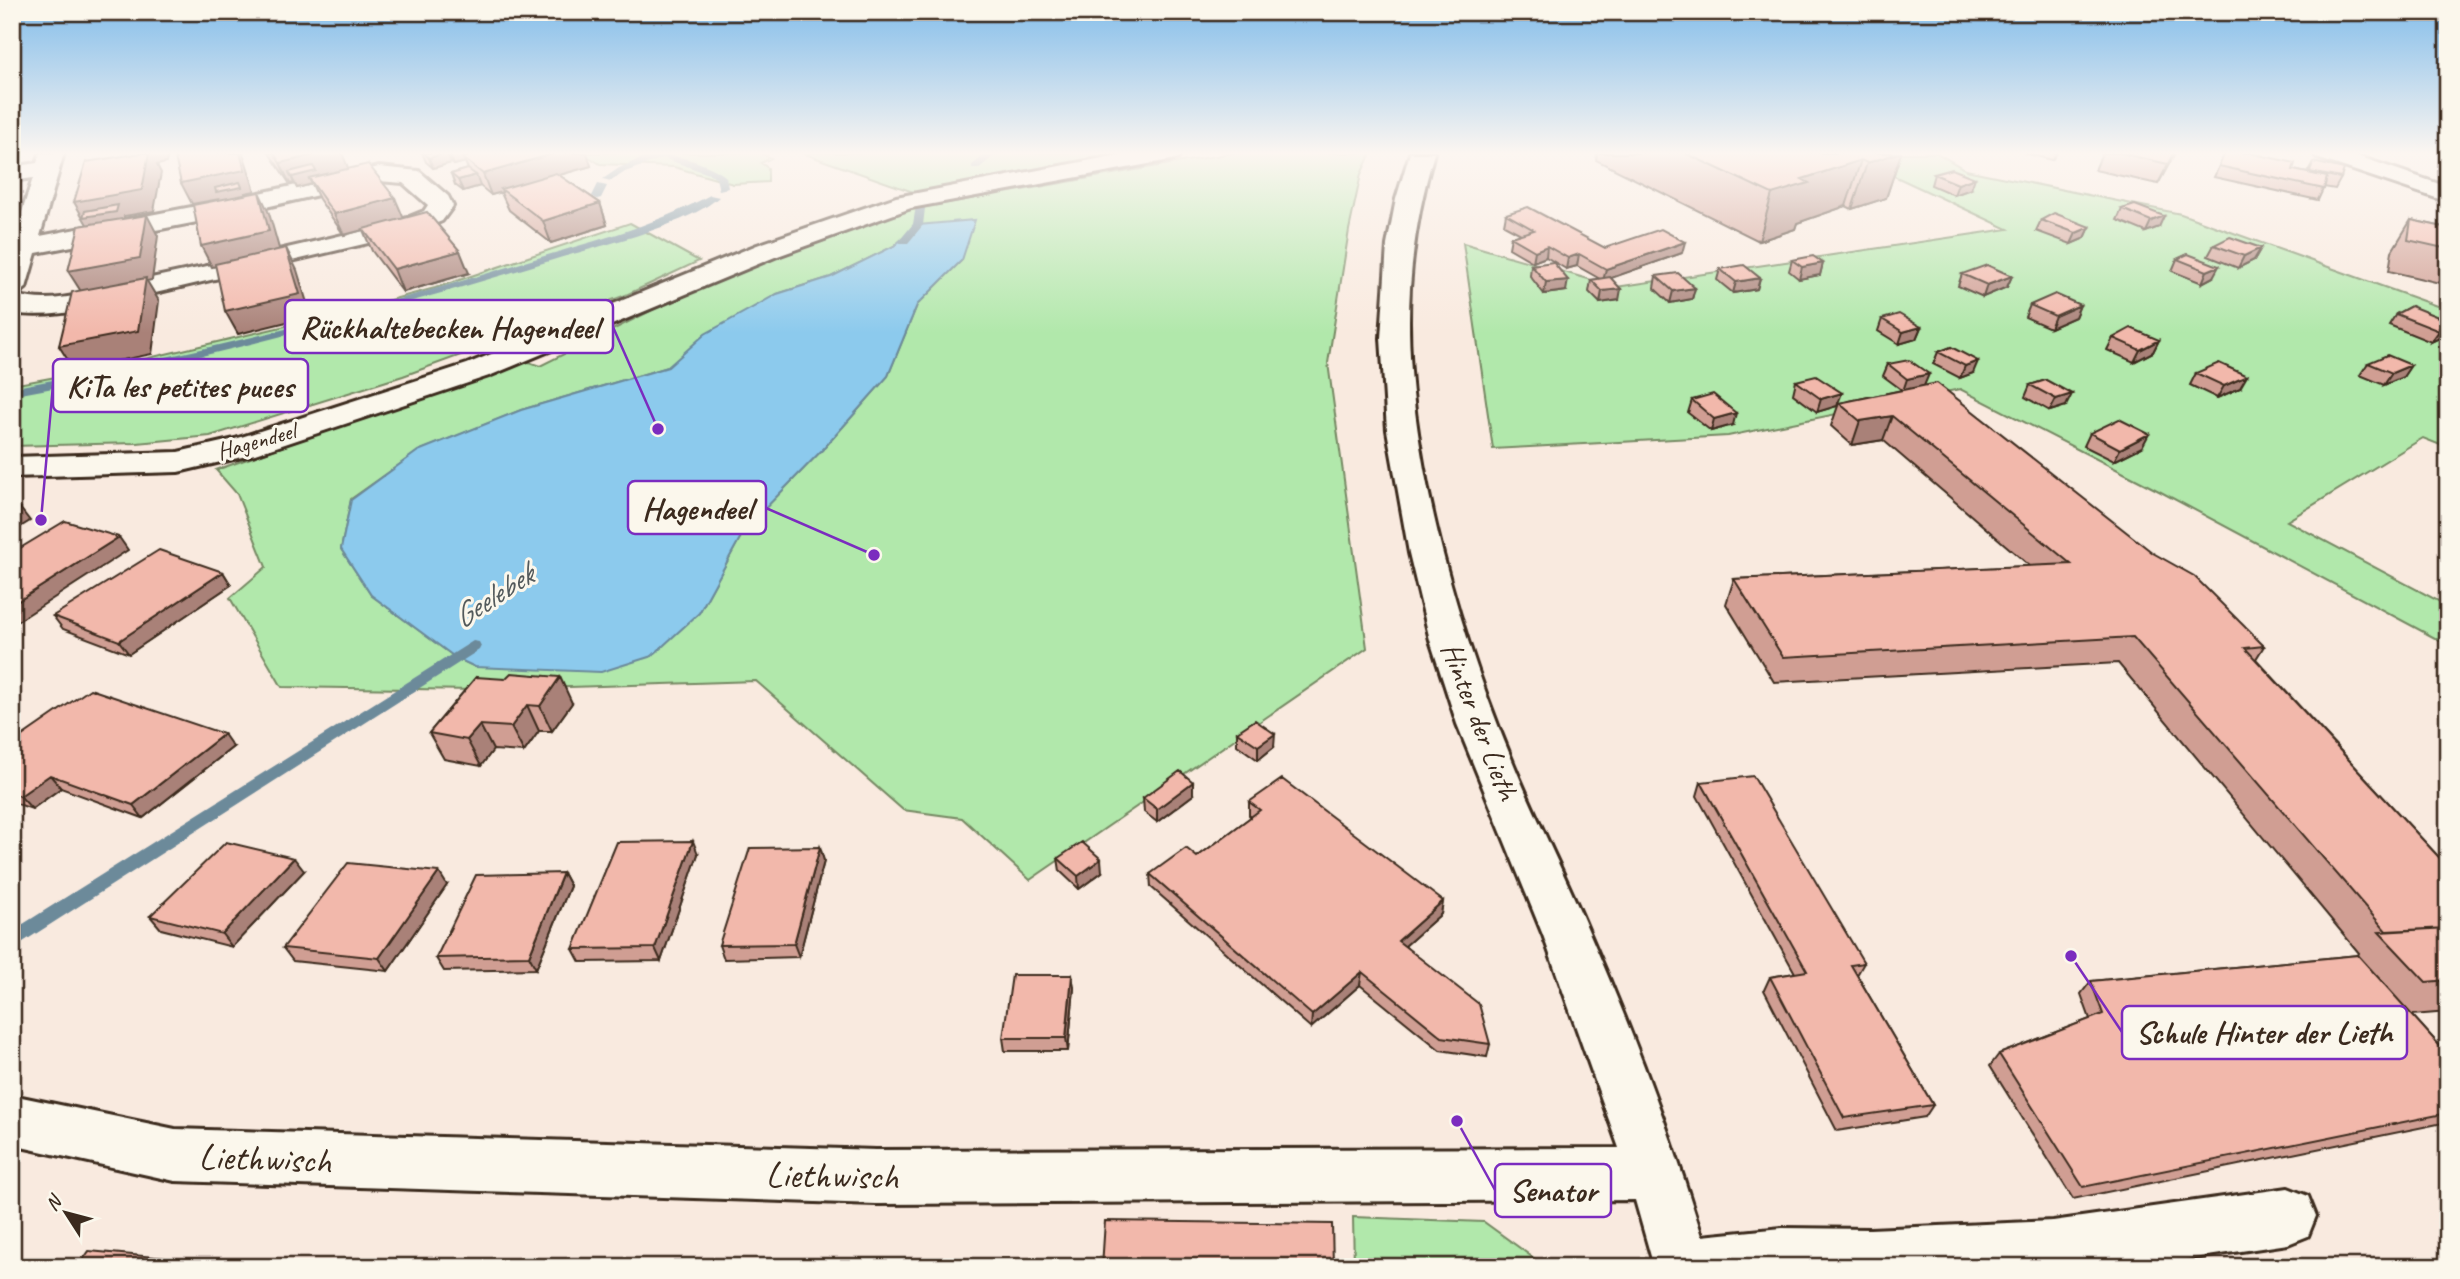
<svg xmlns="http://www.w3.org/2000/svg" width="2460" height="1279" font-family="Caveat,sans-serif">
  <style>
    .green { fill: #b1e8ab; stroke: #768964; stroke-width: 2; fill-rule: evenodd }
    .water { fill: #8ccaed; stroke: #6c8a9a; stroke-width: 2 }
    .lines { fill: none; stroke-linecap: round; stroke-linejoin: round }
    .stream { fill: #6c8a9a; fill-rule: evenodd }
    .minor-casing { stroke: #3b2a1e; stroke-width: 6 }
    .minor { fill: #fbf7ec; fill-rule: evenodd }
    .wall { fill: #d09e93; stroke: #3b2a1e; stroke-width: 2 }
    .shaded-wall { fill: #a98178; stroke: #3b2a1e; stroke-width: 2 }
    .building { fill: #f2b8ab; stroke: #3b2a1e; stroke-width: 2 }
    .labels { text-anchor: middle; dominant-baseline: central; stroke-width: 6; stroke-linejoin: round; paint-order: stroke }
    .far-street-label { font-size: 24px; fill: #3b2a1e; stroke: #fbf7ec }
    .street-label { font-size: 30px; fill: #3b2a1e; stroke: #fbf7ec }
    .water-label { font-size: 32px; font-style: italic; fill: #535a5c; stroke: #fbf7ec }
    .near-street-label { font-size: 37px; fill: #3b2a1e; stroke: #fbf7ec }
    .leader { fill: none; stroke: #7b2cbf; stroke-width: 2.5 }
    .callout-dot { fill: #7b2cbf; stroke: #fbf7ec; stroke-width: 2.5 }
    .callout { fill: #fbf7ec; stroke: #7b2cbf; stroke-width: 2.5 }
    .callout-label { font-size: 32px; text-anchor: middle; font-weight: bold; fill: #3b2a1e }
  </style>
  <rect width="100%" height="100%" fill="#f9eadf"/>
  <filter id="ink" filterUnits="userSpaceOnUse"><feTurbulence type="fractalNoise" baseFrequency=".0143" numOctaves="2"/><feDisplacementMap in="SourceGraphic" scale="14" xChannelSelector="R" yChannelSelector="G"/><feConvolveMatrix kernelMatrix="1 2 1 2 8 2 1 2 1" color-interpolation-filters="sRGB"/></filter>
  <g filter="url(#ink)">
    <path class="green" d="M583,153H760L771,158L761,163L768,168V182L733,184L674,167L600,164Z
      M802,153H1141L916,193Z
      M1232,153H1371L1361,174L1349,230L1328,363L1367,648L1030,880L962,818L903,810L756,681L475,690L282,687L230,598L266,567L237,494L216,470L526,361L540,366L751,261L914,209ZM918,225L962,260L917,305L888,376L825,447L745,529L699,613L475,667L456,658L371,595L341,549L351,499L419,451L521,410L668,367L777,294L831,277L894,246Z
      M1889,153H1937L1966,170L2181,214L2448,310V448L2423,438L2287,521L2448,606V645L2159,491L1960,389L1728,436L1493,449L1463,243L1616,287L2008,229L1864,162Z
      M630,223L699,261L626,295L403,376L210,436L137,443L12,446V385L110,367L341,313L435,288Z
      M1353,1217L1484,1222L1546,1267H1354Z"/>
    <path class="water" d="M975,220L962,260L917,305L888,376L825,447L745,529L699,613L652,656L601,672L475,667L456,658L371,595L341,549L351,500L418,451L521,410L668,367L705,334L777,294L831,277L894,246L918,225Z"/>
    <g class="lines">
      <path class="stream" d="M653,153C672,153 712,164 726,177L728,188L719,190L716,178L712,175L663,158L625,172L611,181L603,179L619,168Z
        M987,153H998L978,169H972V165Z
        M598,184L607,186L601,198L597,199L592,196Z
        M710,195L719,197C687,226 599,246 556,259C379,313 203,360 21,394L15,390L21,386C190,355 357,314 521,263C585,243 651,228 710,195Z
        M916,206L925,208L923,225L908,243H900L899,241L913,224Z
        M473,641L479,642L481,646L479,650L12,949V931Z"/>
      <g class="minor-casing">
        <path id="minor" d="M40,153H64L40,236L218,202L379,167L419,171L448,196L453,206L442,221L415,232L87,309C62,314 38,317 12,313V243L33,178L12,181V167L37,163ZM379,181L403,183L428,205L424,211L397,222C311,243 224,263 137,281C100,289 53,307 17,295L26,288L36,253L218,218Z
          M1129,153H1181L1178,158L1170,160L911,208L775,257L489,376L255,454L178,472L12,477V457L178,452L235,439L467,364L757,245L896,197Z
          M1410,153H1434C1421,198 1413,242 1410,288C1401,432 1455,622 1510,755C1534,815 1564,872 1589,932C1633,1032 1671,1134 1702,1236L1782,1228L1870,1229L2053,1221L2288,1188L2308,1196L2316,1216L2308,1236L2288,1244L2134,1267H1654L1635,1200L876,1204L175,1181L12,1145V1095L175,1129L876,1150L1619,1148L1543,935L1457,724L1430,640L1409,553L1387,430L1381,338L1387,245L1396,199Z
          M2314,153H2349L2448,187V202L2317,158Z"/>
      </g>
      <use href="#minor" class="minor"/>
    </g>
    <path class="wall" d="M269,153H342L348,169L404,218L469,273L403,292L372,251L363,230L344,235L319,199L312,184L297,188L294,183L290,184Z
      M422,153H587L591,166L559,175L600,203L607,225L551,243L509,210L501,193L502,192L491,195L480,186L463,191L455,185L451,174L468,169L465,162L454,165L451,163L433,168L426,162Z
      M1597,153H1901L1886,198L1852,209L1846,206L1797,223L1795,229L1759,241L1596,160Z
      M2024,153H2057L2052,160Z
      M2102,153H2175L2158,184L2095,170Z
      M2225,153L2307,173L2313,162L2341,178L2335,189L2324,187L2318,200L2214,177Z
      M2448,156V173L2439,170Z
      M1934,174L1971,189L1954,195L1931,185Z
      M2135,205L2159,227L2146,232L2117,220L2122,209Z
      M1506,214L1605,248L1682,253L1610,278L1619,300L1600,303L1589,292L1591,280L1600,279L1577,266L1566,269L1546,257L1533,262L1509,248L1511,237L1521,234L1504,225Z
      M2041,220L2090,227L2085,238L2071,244L2036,231Z
      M2411,220L2448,228V285L2389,271L2392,251Z
      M2214,245L2261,248L2254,260L2238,268L2208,256Z
      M2188,254L2213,277L2202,283L2172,271L2177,259Z
      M1792,260L1823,263L1820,275L1799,279L1789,271Z
      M1531,265L1566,291L1544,294L1530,276Z
      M1720,269L1760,278L1757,289L1733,293L1717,280Z
      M1962,274L2012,276L2007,287L1983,297L1958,286Z
      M1656,276L1695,288L1692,299L1670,303L1654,288Z
      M2030,305H2080L2075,317L2050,328L2025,317Z
      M2411,306L2446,335L2431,342L2389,325L2396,314Z
      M1882,319L1921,327L1916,339L1899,344L1878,331Z
      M2113,338L2159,340L2153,352L2134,362L2107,350Z
      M1951,347L1973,373L1960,378L1933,364L1938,352Z
      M2368,363L2411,365L2403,377L2384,385L2360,375Z
      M1888,364L1924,385L2264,646L2256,659L2448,867V1012L2412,1015L2448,1055V1122L2073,1199L1990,1066L1999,1054L2090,1019L2081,994L2091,981L2358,955L2359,953L2118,663L1774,682L1726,604L1734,579L2030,566L1883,440L1852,445L1831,426L1839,403L1902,390L1883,376Z
      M2196,373L2240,388L2217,398L2190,385Z
      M2046,380L2066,406L2050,411L2025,397L2030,385Z
      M1796,381L1837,406L1817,412L1793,394Z
      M1692,400L1733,425L1711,431L1688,413Z
      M2090,433L2142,447L2114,461L2084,446Z
      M223,572L231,585L129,654L63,629L53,616Z
      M476,677L572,703L552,731H539L524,752L493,750L481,766L444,759L429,733Z
      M1237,732L1274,747L1258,760L1237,745Z
      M12,743L233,747L143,818L61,788L32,809L12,802Z
      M1701,782L1864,963L1857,975L1933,1105L1925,1117L1837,1131L1764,990L1770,977L1795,973L1697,796Z
      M1193,795L1157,822L1144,812L1143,798Z
      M1249,802L1443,901L1441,914L1405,946L1490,1044L1487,1057L1440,1050L1360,985L1311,1028L1151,887L1150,874L1197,857L1251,817L1249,815Z
      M820,847L824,861L799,957L724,959L719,945Z
      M698,854L661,961L580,962L573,949Z
      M1058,858L1102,872L1079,889L1060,871Z
      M304,871L232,947L161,929L150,916Z
      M563,873L570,886L536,969L444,971L436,958Z
      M447,885L388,971L293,961L283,948Z
      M1072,975L1074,988L1068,1051H1005L1003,1038Z"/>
    <path class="shaded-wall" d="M149,153H168L166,163L157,165L161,173L154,211L124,216L123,223L89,228L74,202Z
      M240,153H243L244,156L255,191L245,193L247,198L222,203L219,199L192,204L181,183Z
      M322,153H342L349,170L309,179L312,184L297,188L289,172L294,183L290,184L280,163Z
      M445,153H447L451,163L433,168L429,158Z
      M449,153H495L463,158L465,162L454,165Z
      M556,153H587L591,166L503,191L501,189L502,192L491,195L483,174Z
      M1898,153H1901L1886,198L1852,209L1867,163Z
      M2173,153H2175L2158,184L2168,164Z
      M1861,160L1846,206L1797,223L1795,229L1759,241L1772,194L1802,179Z
      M476,175L480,186L463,191L458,180Z
      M1975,178L1971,189L1954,195L1958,184Z
      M259,192L269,213L280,252L212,267L201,246Z
      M395,198L404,219L344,235L334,214Z
      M600,203L607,225L551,243L543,221Z
      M147,215L158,236L152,280L147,281L159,301L152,354L74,370L59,346L82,293L68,271Z
      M2164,216L2159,227L2146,232L2151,221Z
      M2090,227L2085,238L2071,244L2076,233Z
      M1685,242L1682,253L1603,281L1606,269Z
      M1547,246L1546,257L1533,262L1535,251Z
      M286,248L297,270L311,316L238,334L225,311Z
      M2261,248L2254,260L2238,268L2244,256Z
      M460,251L469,273L403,292L394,269Z
      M1579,254L1577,266L1566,269L1568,258Z
      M1823,263L1820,275L1799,279L1802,267Z
      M2219,266L2213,277L2202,283L2207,271Z
      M2012,276L2007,287L1983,297L1987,285Z
      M1760,278L1757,289L1733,293L1736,282Z
      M1568,280L1566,291L1544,294L1546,282Z
      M1695,288L1692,299L1670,303L1673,291Z
      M1621,289L1619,300L1600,303L1602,291Z
      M2080,305L2075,317L2050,328L2055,316Z
      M2448,326V332L2446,335L2431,342L2439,331Z
      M1921,327L1916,339L1899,344L1903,332Z
      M2159,340L2153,352L2134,362L2140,350Z
      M1978,361L1973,373L1960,378L1965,366Z
      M2411,365L2403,377L2384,385L2392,373Z
      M1929,374L1924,386L1903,391L1907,379Z
      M2247,376L2240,388L2217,398L2224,386Z
      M1842,393L1837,406L1817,412L1821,399Z
      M2072,394L2066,406L2050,411L2056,399Z
      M1736,413L1733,425L1711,431L1714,419Z
      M1892,416L1883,440L1852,445L1860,421Z
      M2149,434L2142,447L2114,461L2120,449Z
      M20,508L30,521L12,532V513Z
      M119,537L128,550L12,625V605Z
      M223,572L231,585L129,654L119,641Z
      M560,677L572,703L552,731L540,706Z
      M527,705L539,731L524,752L511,727Z
      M480,725L493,750L481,766L467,740Z
      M224,734L233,747L143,818L133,805Z
      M1275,734L1274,747L1258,760V746Z
      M50,775L61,788L32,809L20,796Z
      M1193,782V795L1157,822V809Z
      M693,841L698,854L661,961L655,948Z
      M820,847L824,861L799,957L794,944Z
      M294,858L304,871L232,947L222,934Z
      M1101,859L1102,872L1079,889L1078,876Z
      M439,872L447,885L388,971L379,958Z
      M563,873L570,886L536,969L529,956Z
      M1443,901L1441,914L1396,954L1398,941Z
      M1362,972L1360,985L1311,1028L1312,1015Z
      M1072,975L1074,988L1068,1051L1066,1038Z"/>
    <path class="building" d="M141,153H149L142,190L74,202L86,162Z
      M174,153H240L245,170L181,183Z
      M274,153H322L280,163Z
      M424,153H445L429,158Z
      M480,153H556L483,174L463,158Z
      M1685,153H1898L1867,163L1861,160L1802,179L1809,183L1772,194Z
      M2120,153H2173L2168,164Z
      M2225,153H2250L2295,163L2293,170L2327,177L2324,189L2219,166Z
      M2313,162L2344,169L2341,178L2310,172Z
      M368,164L395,198L334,214L309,178Z
      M313,166L316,171L292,177L289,172Z
      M468,169L476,175L458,180L451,174Z
      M1952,169L1975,178L1958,184L1934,174Z
      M556,173L600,203L543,221L501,189Z
      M240,182L242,187L216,192L215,188Z
      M259,192L269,231L201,246L193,205Z
      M118,205L116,212L83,217L85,211Z
      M2135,205L2164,216L2151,221L2122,209Z
      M1528,207L1605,248L1661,229L1685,242L1606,269L1579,254L1568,258L1547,246L1535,251L1511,237L1534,230L1506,214Z
      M427,212L460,251L394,269L363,229Z
      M2054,213L2090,227L2076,233L2041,220Z
      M147,215L140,258L68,271L79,226Z
      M2411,220L2448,228V249L2408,240Z
      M2230,237L2261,248L2244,256L2214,245Z
      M286,248L300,294L225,311L215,264Z
      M2188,254L2219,266L2207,271L2177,259Z
      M1813,256L1823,263L1802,267L1792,260Z
      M1553,262L1568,280L1546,282L1531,265Z
      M1744,265L1760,278L1736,282L1720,269Z
      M1987,265L2012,276L1987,285L1962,274Z
      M1678,273L1695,288L1673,291L1656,276Z
      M1610,277L1621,289L1602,291L1591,280Z
      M146,278L138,331L59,346L72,292Z
      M2055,294L2080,305L2055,316L2030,305Z
      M2411,306L2448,321V326L2439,331L2396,314Z
      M1899,314L1921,327L1903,332L1882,319Z
      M2131,328L2159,340L2140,350L2113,338Z
      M1951,347L1978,361L1965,366L1938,352Z
      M2387,355L2411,365L2392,373L2368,363Z
      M1909,360L1929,374L1907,379L1888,364Z
      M2219,363L2247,376L2224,386L2196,373Z
      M1816,376L1842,393L1821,399L1796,381Z
      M2046,380L2072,394L2056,399L2030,385Z
      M1937,383L2153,553L2194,576L2264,646L2245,648L2448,867V928L2386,931L2133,637L1783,657L1734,579L2071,564L1892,416L1860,421L1839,403Z
      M1713,394L1736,413L1714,419L1692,400Z
      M2119,419L2149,434L2120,449L2090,433Z
      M12,506L20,508L12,513Z
      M65,521L119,537L12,605V553Z
      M159,550L223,572L119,641L53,616Z
      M511,673L560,677L540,706L527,705L511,727L480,725L467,740L429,733L476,677L505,679Z
      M90,689L224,734L133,805L50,775L20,796L12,793V743Z
      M1255,720L1275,734L1258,746L1237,732Z
      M1180,771L1193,782L1157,809L1143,798Z
      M1753,776L1864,963L1851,965L1933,1105L1844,1118L1770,977L1807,971L1701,782Z
      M1282,779L1443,901L1398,941L1479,1004L1490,1044L1442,1037L1362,972L1312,1015L1150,874L1186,848L1197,857L1260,810L1249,802Z
      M693,841L655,948L573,949L617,842Z
      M226,842L294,858L222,934L150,916Z
      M1082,842L1101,859L1078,876L1058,858Z
      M820,847L794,944L719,945L750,848Z
      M348,863L439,872L379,958L283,948Z
      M563,873L529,956L436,958L476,875Z
      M2448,928V980L2426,982L2379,932Z
      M2358,955L2448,1055V1113L2083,1187L1999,1054L2103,1014L2091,981Z
      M1012,975H1072L1066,1038H1003Z
      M1105,1221L1332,1224L1333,1267H1102Z
      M89,1251L230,1264L229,1267H78Z"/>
  </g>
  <linearGradient id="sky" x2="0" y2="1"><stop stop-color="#83bdea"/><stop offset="0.46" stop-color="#fcf6f1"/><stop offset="1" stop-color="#fcf6f1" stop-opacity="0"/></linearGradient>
  <rect width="2460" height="333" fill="url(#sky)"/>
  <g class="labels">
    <g class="far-street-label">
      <text transform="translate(256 441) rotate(-16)">Hagendeel</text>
    </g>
    <g class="street-label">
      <text transform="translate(1480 721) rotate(69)">Hinter der Lieth</text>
    </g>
    <g class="water-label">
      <text transform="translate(493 596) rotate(-33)">Geelebek</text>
    </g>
    <g class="near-street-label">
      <text transform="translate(265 1158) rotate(2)">Liethwisch</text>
      <text transform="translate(832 1175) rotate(1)">Liethwisch</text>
    </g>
  </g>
  <path class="leader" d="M658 429L613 327M41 520L53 385M874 555L766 508M2071 956L2122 1032M1457 1121L1495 1190"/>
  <g class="callout-dot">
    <circle cx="658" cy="429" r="7"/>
    <circle cx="41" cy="520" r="7"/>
    <circle cx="874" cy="555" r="7"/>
    <circle cx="2071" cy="956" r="7"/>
    <circle cx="1457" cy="1121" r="7"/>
  </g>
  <g class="callout">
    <rect x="285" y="300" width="328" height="53" rx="7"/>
    <rect x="53" y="359" width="255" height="53" rx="7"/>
    <rect x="628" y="481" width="138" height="53" rx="7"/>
    <rect x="2122" y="1006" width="285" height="53" rx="7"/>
    <rect x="1495" y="1164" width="116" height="53" rx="7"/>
  </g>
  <g class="callout-label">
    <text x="449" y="338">Rückhaltebecken Hagendeel</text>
    <text x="180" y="397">KiTa les petites puces</text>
    <text x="697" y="519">Hagendeel</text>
    <text x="2264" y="1043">Schule Hinter der Lieth</text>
    <text x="1553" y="1201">Senator</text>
  </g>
  <rect width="2460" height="1279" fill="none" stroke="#fbf7ec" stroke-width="42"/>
  <rect x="21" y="21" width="2418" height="1237" fill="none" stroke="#3b2a1e" stroke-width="2.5" filter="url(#ink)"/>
  <g transform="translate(66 1213) rotate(306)" stroke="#fbf7ec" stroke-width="5" paint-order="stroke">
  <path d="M0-5L12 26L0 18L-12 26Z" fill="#3b2a1e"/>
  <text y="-10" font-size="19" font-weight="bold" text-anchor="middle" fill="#3b2a1e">N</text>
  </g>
</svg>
